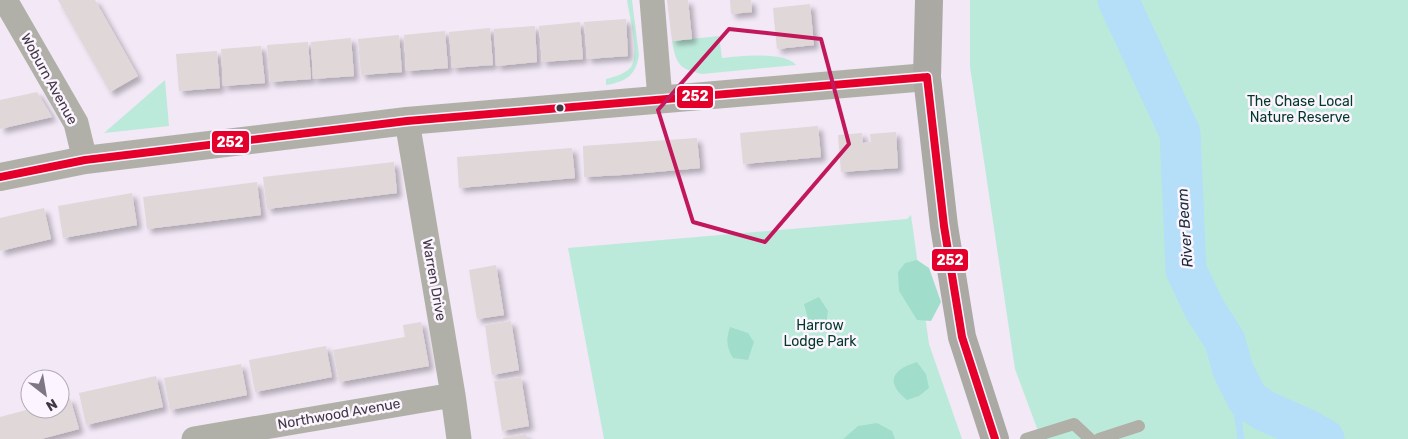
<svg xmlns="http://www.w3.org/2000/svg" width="1408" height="439" font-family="Rubik,sans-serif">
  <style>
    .green { fill: #bceada }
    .forest { fill: #a0decb }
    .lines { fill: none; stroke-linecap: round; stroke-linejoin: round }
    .stream { stroke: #b5def9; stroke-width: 7 }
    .river { stroke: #b5def9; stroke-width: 41 }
    .building { fill: #e0d7d9; filter: url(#shadow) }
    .service { stroke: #b1b0a8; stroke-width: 12 }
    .minor { stroke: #b1b0a8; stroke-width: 25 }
    .tertiary { stroke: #b1b0a8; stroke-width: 28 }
    .primary { stroke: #aba9a4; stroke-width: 28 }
    .bus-1-casing { stroke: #fcf4ff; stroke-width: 11 }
    .bus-1 { stroke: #e4002b; stroke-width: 8 }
    .marked { fill: none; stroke: #c2185b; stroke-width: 4; stroke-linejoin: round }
    .bus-dot { fill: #403943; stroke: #fcf4ff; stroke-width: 2 }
    .labels { text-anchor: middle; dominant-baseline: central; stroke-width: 5; stroke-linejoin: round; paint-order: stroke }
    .street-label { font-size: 14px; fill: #403943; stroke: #fcf4ff }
    .park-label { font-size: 14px; fill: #013927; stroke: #fcf4ff }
    .water-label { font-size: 15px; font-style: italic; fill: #192d37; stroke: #fcf4ff }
    .line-badge { stroke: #fcf4ff; stroke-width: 2 }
    .badge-label { font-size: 14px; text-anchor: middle; font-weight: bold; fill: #fff }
  </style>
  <defs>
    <filter id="shadow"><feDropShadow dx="4.5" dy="4.5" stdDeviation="2.5" flood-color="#0004"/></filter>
  </defs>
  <rect width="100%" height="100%" fill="#f2e8f6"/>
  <path class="green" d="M627,0H632L639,55C636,75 626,82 606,85V79C614,77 625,74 631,67C640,54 629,15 627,0Z
    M970,0H1408V439H1041L1015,369L970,67Z
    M719,36L722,58C739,56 785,51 796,65L702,74C679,69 676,64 672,41Z
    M165,80L169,126L104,133Z
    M911,215L929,344L962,439H604L568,248L907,219Z"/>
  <path class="forest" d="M917,260L929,268L941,302L931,321L917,320L899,291L898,272L905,263Z
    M819,297L828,311L826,326H810L804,304Z
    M730,327L748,333L754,342L748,360L733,358C726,346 726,339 730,327Z
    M917,362L926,374L929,388L919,396L907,400C884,382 893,369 917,362Z
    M877,423L892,431L895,439H843L858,426Z"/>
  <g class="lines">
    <path class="stream" d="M1229,354L1241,439"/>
    <path class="river" d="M1118,0L1180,133L1186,270L1204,308L1225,341L1233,370L1248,400L1265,411L1308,430L1324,439"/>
  </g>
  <path class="building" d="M58,0H95L138,76L110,92Z
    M667,0H688L692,39L672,41Z
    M730,0H751L752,12L731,14Z
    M810,4L814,45L777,49L773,8Z
    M626,19L628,56L587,59L584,22Z
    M580,22L583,59L542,62L539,26Z
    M535,26L537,62L496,66L494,29Z
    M490,28L493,65L452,68L449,32Z
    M445,31L448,68L406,71L404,35Z
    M399,35L402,72L361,75L358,39Z
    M351,38L354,76L313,79L311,42Z
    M308,42L311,79L270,82L267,45Z
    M261,46L265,83L223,86L221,49Z
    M217,51L220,88L179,91L176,54Z
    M37,92L52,117L0,129V100Z
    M818,126L821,157L743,164L740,133Z
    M896,132L898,168L841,172L838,135L862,133L863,143L871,142L870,134Z
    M697,138L700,168L622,175L584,177L583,146Z
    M572,148L575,178L459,188L457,157Z
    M394,162L397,193L267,209L263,177Z
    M257,182L261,215L147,229L143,197Z
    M132,193L137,225L63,238L58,206Z
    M44,208L51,239L0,251V218Z
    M496,265L504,315L477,319L469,270Z
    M511,321L519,370L492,375L485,325Z
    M421,322L429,366L339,382L333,350L405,337L403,325Z
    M326,346L332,377L255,392L249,360Z
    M241,364L247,395L170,410L164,378Z
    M156,376L163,407L86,425L79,393Z
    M521,377L529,426L502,431L494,381Z
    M70,398L79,429L41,439H0V417L30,409H60V401Z
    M526,434L527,439H503V438Z"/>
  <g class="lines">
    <path class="service" d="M1026,439L1074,424L1090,439
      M1099,439L1139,426"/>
    <path class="minor" d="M5,0L76,123L85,160
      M652,0L660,99
      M407,121L453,395L459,439
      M194,439L453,395"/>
    <path class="tertiary" d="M0,177L85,160L407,121L927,77"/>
    <path class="primary" d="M929,0L927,77L944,226L962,337L995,439"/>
    <g class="bus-1-casing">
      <path id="bus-1" d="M927,77L944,226L962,337L995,439
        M0,177L85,160L407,121L927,77"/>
    </g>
    <use href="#bus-1" class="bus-1"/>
  </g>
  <path class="marked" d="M729,29L821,39L849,144L765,242L693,222L658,110Z"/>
  <circle class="bus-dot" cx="560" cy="108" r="4.5"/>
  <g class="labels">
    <g class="street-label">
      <text transform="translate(49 79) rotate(61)">Woburn Avenue</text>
      <text transform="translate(434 280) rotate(80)">Warren Drive</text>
      <text transform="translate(339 414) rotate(-10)">Northwood Avenue</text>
    </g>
    <g class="park-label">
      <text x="1300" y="101">The Chase Local<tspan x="1300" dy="16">Nature Reserve</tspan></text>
      <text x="820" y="325">Harrow<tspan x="820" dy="16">Lodge Park</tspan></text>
    </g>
    <g class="water-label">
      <text transform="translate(1185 228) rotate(-94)">River Beam</text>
    </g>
  </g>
  <g class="line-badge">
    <rect x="676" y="85" width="38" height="24" rx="5" fill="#e4002b"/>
    <rect x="211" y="130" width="39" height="24" rx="5" fill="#e4002b"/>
    <rect x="931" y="248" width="38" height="24" rx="5" fill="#e4002b"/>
  </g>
  <g class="badge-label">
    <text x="695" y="101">252</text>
    <text x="230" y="147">252</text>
    <text x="950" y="265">252</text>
  </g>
  <g transform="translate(45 394) rotate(149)"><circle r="24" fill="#fcf4ff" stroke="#b1a9b4"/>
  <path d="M0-4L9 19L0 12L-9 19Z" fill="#7e7682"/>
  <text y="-8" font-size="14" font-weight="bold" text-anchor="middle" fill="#403943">N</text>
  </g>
</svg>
